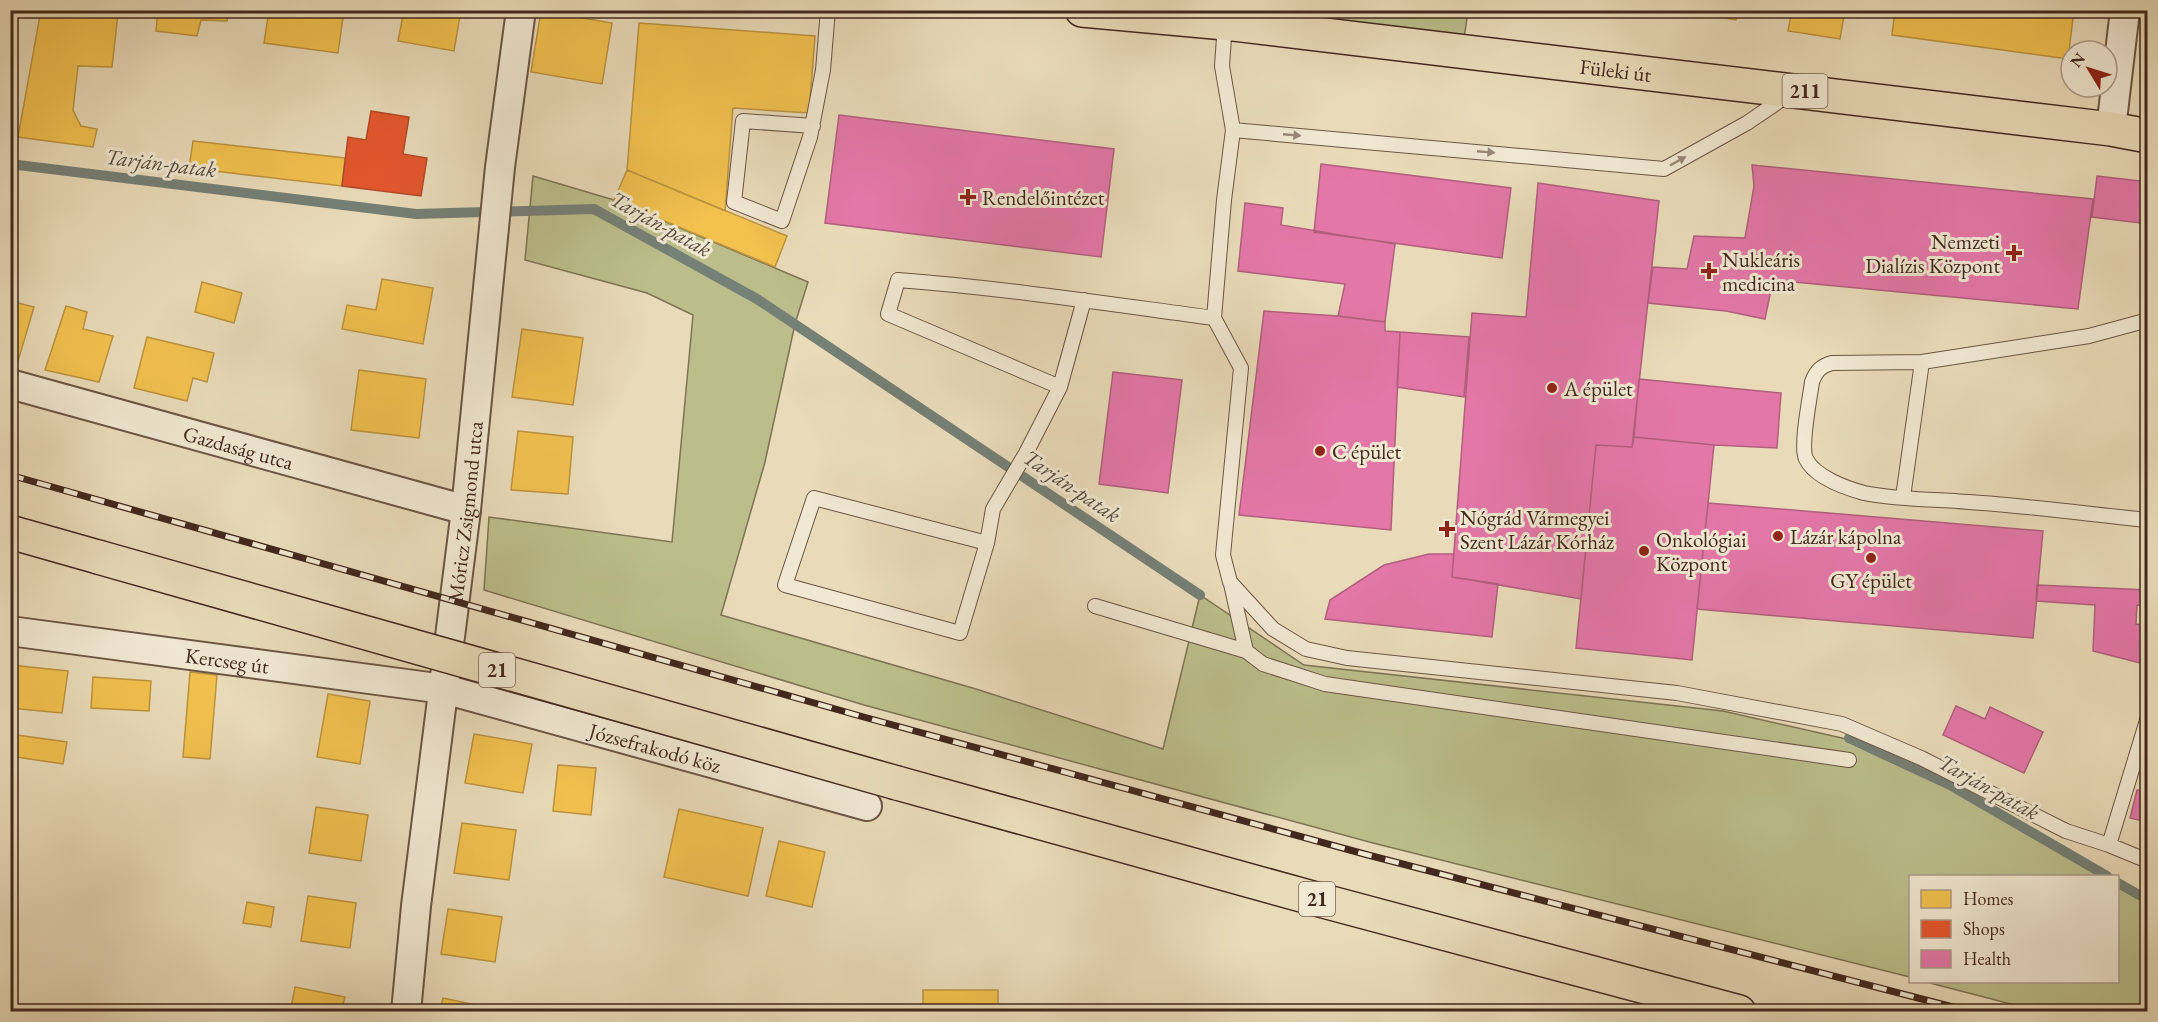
<svg xmlns="http://www.w3.org/2000/svg" width="2158" height="1022" font-family="'EB Garamond',serif">
  <style>
    .green { fill: #bbbe8b; stroke: #7e7354; stroke-width: 1.5 }
    .homes { fill: #f2c14e; stroke: #bd933f; stroke-width: 1.5 }
    .shops { fill: #e4572e; stroke: #b34929; stroke-width: 1.5 }
    .health { fill: #e377a8; stroke: #b25f7e; stroke-width: 1.5 }
    .lines { fill: none; stroke-linecap: round; stroke-linejoin: round }
    .stream { stroke: #758076; stroke-width: 10 }
    .lane-casing { stroke: #6b5544; stroke-width: 16 }
    .street-casing { stroke: #6b5544; stroke-width: 32 }
    .primary-casing { stroke: #41281d; stroke-width: 36 }
    .lane { stroke: #f1e8d2; stroke-width: 14 }
    .street { stroke: #f1e8d2; stroke-width: 28 }
    .primary { stroke: #e9dbb9; stroke-width: 33 }
    .rail-casing { stroke: #41281d; stroke-width: 7 }
    .rail { stroke: #f1e8d2; stroke-width: 4.5; stroke-dasharray: 14; stroke-linecap: butt }
    .primary-bridge-casing { stroke: #41281d; stroke-width: 36; stroke-linecap: butt }
    .primary-bridge { stroke: #e9dbb9; stroke-width: 33 }
    .oneway { fill: #998878 }
    .poi-dot { fill: #8f2418; stroke: #f1e8d2; stroke-width: 2 }
    .labels { text-anchor: middle; dominant-baseline: central; stroke-width: 6; stroke-linejoin: round; paint-order: stroke }
    .shield { fill: #f1e8d2; stroke: #766253; stroke-width: 1.5 }
    .shield-label { font-size: 20px; font-weight: bold; fill: #41281d }
    .street-label { font-size: 21px; fill: #41281d; stroke: #f1e8d2 }
    .poi-label { font-size: 21px; fill: #41281d; stroke: #f1e8d2; text-anchor: start }
    .water-label { font-size: 22px; font-style: italic; fill: #564d42; stroke: #f1e8d2 }
  </style>
  <rect width="100%" height="100%" fill="#e9dbb9"/>
  <filter id="stains"><feTurbulence type="fractalNoise" baseFrequency=".00333" numOctaves="4"/><feColorMatrix values="0 0 0 0 .2 0 0 0 0 .09 0 0 0 0 .02 0 0 0 .5 -.17"/></filter>
  <radialGradient id="worn" r=".72"><stop offset=".6" stop-color="#630" stop-opacity="0"/><stop offset="1" stop-color="#630" stop-opacity=".3"/></radialGradient>
  <path class="green" d="M1187,10L1468,11L1462,53Z
    M533,176L614,200L808,282L795,324L765,462L721,615L976,689L1163,749L1200,595L1304,665L1723,711L1855,741L1950,785L2107,876H1910V977L1373,843L864,705L484,590L489,517L672,542L693,315L647,293L525,260Z
    M2118,883L2147,900V1011H2038L1926,982H2118Z"/>
  <path class="homes" d="M41,10H100L118,13L112,67L78,66L73,110L81,126L97,129L93,147L18,137Z
    M158,10H229L227,21L201,20L197,36L156,31Z
    M269,10H344L338,53L264,43Z
    M404,10H461L454,51L398,41Z
    M1680,10H1738L1736,20Z
    M1792,10H1845L1840,39L1788,31Z
    M1895,10H2074L2068,59L1892,35Z
    M541,11L612,23L602,84L531,72Z
    M639,23L815,36L809,113L733,108L725,211L627,170Z
    M193,141L345,158L342,186L189,168Z
    M627,170L787,236L775,267L614,200Z
    M382,279L433,288L423,344L342,329L347,305L376,310Z
    M202,282L242,293L234,323L195,312Z
    M10,301L34,307L18,361L10,359Z
    M66,306L87,312L83,329L113,336L99,382L45,370Z
    M522,329L583,338L573,405L512,397Z
    M147,337L214,353L207,382L193,378L187,401L134,388Z
    M359,370L426,379L419,438L351,430Z
    M518,431L573,437L568,494L511,490Z
    M10,665L68,671L62,713L10,708Z
    M190,672L217,675L210,759L183,757Z
    M93,677L151,681L149,711L91,708Z
    M328,694L370,701L360,764L317,757Z
    M10,734L67,742L63,764L10,756Z
    M474,734L532,744L523,793L465,783Z
    M558,765L596,768L591,815L553,811Z
    M316,807L368,815L361,861L309,853Z
    M679,809L763,828L748,896L664,877Z
    M462,823L516,830L509,880L454,873Z
    M779,841L825,852L812,907L766,896Z
    M308,896L356,903L350,948L301,941Z
    M247,902L274,907L271,927L243,923Z
    M448,909L502,917L495,962L441,954Z
    M295,987L345,997L341,1012H273L275,1005L291,1008Z
    M923,990H998V1012H923Z
    M443,998L500,1010V1012H440Z"/>
  <path class="shops" d="M1602,10H1651L1650,16Z
    M371,111L409,117L403,154L427,158L421,196L342,186L348,137L366,140Z"/>
  <path class="health" d="M839,115L1114,149L1101,257L825,223Z
    M1321,164L1511,188L1502,258L1314,232Z
    M1752,165L2093,199L2078,309L1773,280L1765,319L1726,311L1648,303L1653,267L1687,269L1694,236L1745,238L1754,186Z
    M2097,176L2148,182V224L2092,217Z
    M1538,183L1659,201L1632,447L1596,445L1581,599L1452,577L1472,313L1526,317Z
    M1245,203L1283,208L1281,225L1395,244L1385,322L1338,316L1345,284L1238,271Z
    M1264,311L1338,316L1385,322V331L1400,332L1391,530L1239,515Z
    M1400,332L1469,337L1464,397L1397,387Z
    M1113,372L1182,380L1168,493L1099,484Z
    M1639,379L1781,393L1777,448L1714,445L1634,437Z
    M1634,437L1714,445L1692,660L1576,648L1596,445L1632,447Z
    M2148,441V501H2141Z
    M1708,503L2043,531L2033,638L1697,609Z
    M1429,554H1454L1452,577L1498,584L1492,637L1325,619L1330,600L1384,565Z
    M2037,585L2148,590V606L2137,605L2136,624L2148,626V665L2093,651L2095,605L2036,601Z
    M1956,706L1985,719L1990,707L2043,732L2024,773L1943,735Z
    M2137,790L2148,792V822L2130,818Z"/>
  <g class="lines">
    <path class="stream" d="M10,164L416,214L594,209L757,299L1200,595
      M1849,738L1950,785L2107,876
      M2118,883L2148,900"/>
    <g class="lane-casing">
      <path id="lane" d="M813,126L743,121L734,202L782,221L810,137L823,70L828,10
        M1233,130L1664,169L1747,123L1788,95
        M1084,300L1060,387L888,314L898,280C1004,288 1109,304 1214,318L1224,200L1233,130L1222,66L1225,23
        M1214,318L1241,368L1223,555L1230,582L1273,629L1306,649L1347,658L1677,693L1842,724L1921,758L2066,831L2109,845L2148,717
        M2148,320L2089,336L1922,362L1832,363C1821,366 1816,371 1812,382C1810,398 1800,446 1806,459C1815,477 1846,488 1864,493C1898,500 1935,499 1969,502C2029,506 2088,514 2148,520
        M1903,497L1922,362
        M987,543L960,633L785,585L814,498L987,543L993,509L1026,453L1060,387
        M1231,584L1246,651L1263,664L1325,684L1849,760
        M1095,606L1246,651
        M2109,845L2148,861"/>
    </g>
    <g class="street-casing">
      <g id="street">
        <path d="M2111,129L2125,10"/>
        <path id="s1" d="M10,384L466,510"/>
        <path id="s2" d="M10,631L444,689L867,806"/>
        <path id="s3" d="M406,1012L416,906L466,510L500,167L521,10"/>
      </g>
    </g>
    <g class="primary-casing">
      <g id="primary">
        <path id="s4" d="M1082,10L1225,23L2111,129L2148,136"/>
        <path d="M10,532L98,557"/>
        <path d="M897,783L1316,899L1739,1012"/>
      </g>
    </g>
    <use href="#lane" class="lane"/>
    <use href="#street" class="street"/>
    <use href="#primary" class="primary"/>
    <g class="rail-casing">
      <path id="rail" d="M10,475L860,716L1368,855L1972,1012"/>
    </g>
    <use href="#rail" class="rail"/>
    <g class="primary-bridge-casing">
      <path id="primary-bridge" d="M98,557L897,783"/>
    </g>
    <use href="#primary-bridge" class="primary-bridge"/>
  </g>
  <defs><path id="oneway-solid" d="M-6-.8H1V-3.2L6.5 0L1 3.2V.8H-6Z" transform="scale(1.5)"/></defs>
  <g class="oneway">
    <use href="#oneway-solid" transform="translate(1292 135) rotate(5)"/>
    <use href="#oneway-solid" transform="translate(1486 152) rotate(5)"/>
    <use href="#oneway-solid" transform="translate(1678 161) rotate(-29)"/>
  </g>
  <g class="poi-dot">
    <path d="M965 188h6v6h6v6h-6v6h-6v-6h-6v-6h6z"/>
    <path d="M2011 244h6v6h6v6h-6v6h-6v-6h-6v-6h6z"/>
    <path d="M1706 262h6v6h6v6h-6v6h-6v-6h-6v-6h6z"/>
    <circle cx="1552" cy="388" r="6"/>
    <circle cx="1320" cy="451" r="6"/>
    <path d="M1444 520h6v6h6v6h-6v6h-6v-6h-6v-6h6z"/>
    <circle cx="1778" cy="536" r="6"/>
    <circle cx="1644" cy="551" r="6"/>
    <circle cx="1871" cy="558" r="6"/>
  </g>
  <g class="labels">
    <g class="shield">
      <rect x="1782.5" y="74" width="45" height="34" rx="4.5"/>
      <rect x="479" y="653" width="36" height="34" rx="4.5"/>
      <rect x="1299" y="882" width="36" height="34" rx="4.5"/>
    </g>
    <g class="shield-label">
      <text x="1805" y="91">211</text>
      <text x="497" y="670">21</text>
      <text x="1317" y="899">21</text>
    </g>
    <g class="street-label">
      <text stroke="none"><textPath href="#s4" startOffset="537">Füleki út</textPath></text>
      <text stroke="none"><textPath href="#s1" startOffset="237">Gazdaság utca</textPath></text>
      <text stroke="none"><textPath href="#s3" startOffset="504">Móricz Zsigmond utca</textPath></text>
      <text stroke="none"><textPath href="#s2" startOffset="219">Kercseg út</textPath></text>
      <text stroke="none"><textPath href="#s2" startOffset="657">Józsefrakodó köz</textPath></text>
    </g>
    <g class="poi-label">
      <text x="982" y="197">Rendelőintézet</text>
      <text x="2000" y="241" text-anchor="end">Nemzeti<tspan x="2000" dy="24">Dialízis Központ</tspan></text>
      <text x="1722" y="259">Nukleáris<tspan x="1722" dy="24">medicina</tspan></text>
      <text x="1564" y="388">A épület</text>
      <text x="1332" y="451">C épület</text>
      <text x="1460" y="517">Nógrád Vármegyei<tspan x="1460" dy="24">Szent Lázár Kórház</tspan></text>
      <text x="1790" y="536">Lázár kápolna</text>
      <text x="1656" y="539">Onkológiai<tspan x="1656" dy="24">Központ</tspan></text>
      <text x="1871" y="580" text-anchor="middle">GY épület</text>
    </g>
    <g class="water-label">
      <text transform="translate(161 163) rotate(7)">Tarján-patak</text>
      <text transform="translate(661 224) rotate(29)">Tarján-patak</text>
      <text transform="translate(1072 486) rotate(34)">Tarján-patak</text>
      <text transform="translate(1989 787) rotate(29)">Tarján-patak</text>
    </g>
  </g>
  <rect width="2158" height="1022" fill="none" stroke="#e9dbb9" stroke-width="36"/>
  <rect x="12" y="12" width="2134" height="998" fill="none" stroke="#41281d" stroke-width="3"/>
  <rect x="18" y="18" width="2122" height="986" fill="none" stroke="#41281d" stroke-width="1.5"/>
  <rect x="1909" y="875" width="210" height="108" fill="#f1e8d2" stroke="#ab9b8a" stroke-width="1.5"/>
  <rect x="1921" y="890" width="30" height="18" fill="#f2c14e" stroke="#ab9b8a" stroke-width="1.5"/>
  <text x="1963" y="905" font-size="18" fill="#41281d">Homes</text>
  <rect x="1921" y="920" width="30" height="18" fill="#e4572e" stroke="#ab9b8a" stroke-width="1.5"/>
  <text x="1963" y="935" font-size="18" fill="#41281d">Shops</text>
  <rect x="1921" y="950" width="30" height="18" fill="#e377a8" stroke="#ab9b8a" stroke-width="1.5"/>
  <text x="1963" y="965" font-size="18" fill="#41281d">Health</text>
  <g transform="translate(2089 69) rotate(308)"><circle r="28" fill="#f1e8d2" stroke="#ab9b8a" stroke-width="1.5"/>
  <path d="M0-4.5L10 22L0 15L-10 22Z" fill="#8f2418"/>
  <text y="-9" font-size="16" font-weight="bold" text-anchor="middle" fill="#41281d">N</text>
  </g>
  <rect width="100%" height="100%" filter="url(#stains)"/>
  <rect width="100%" height="100%" fill="url(#worn)"/>
</svg>
